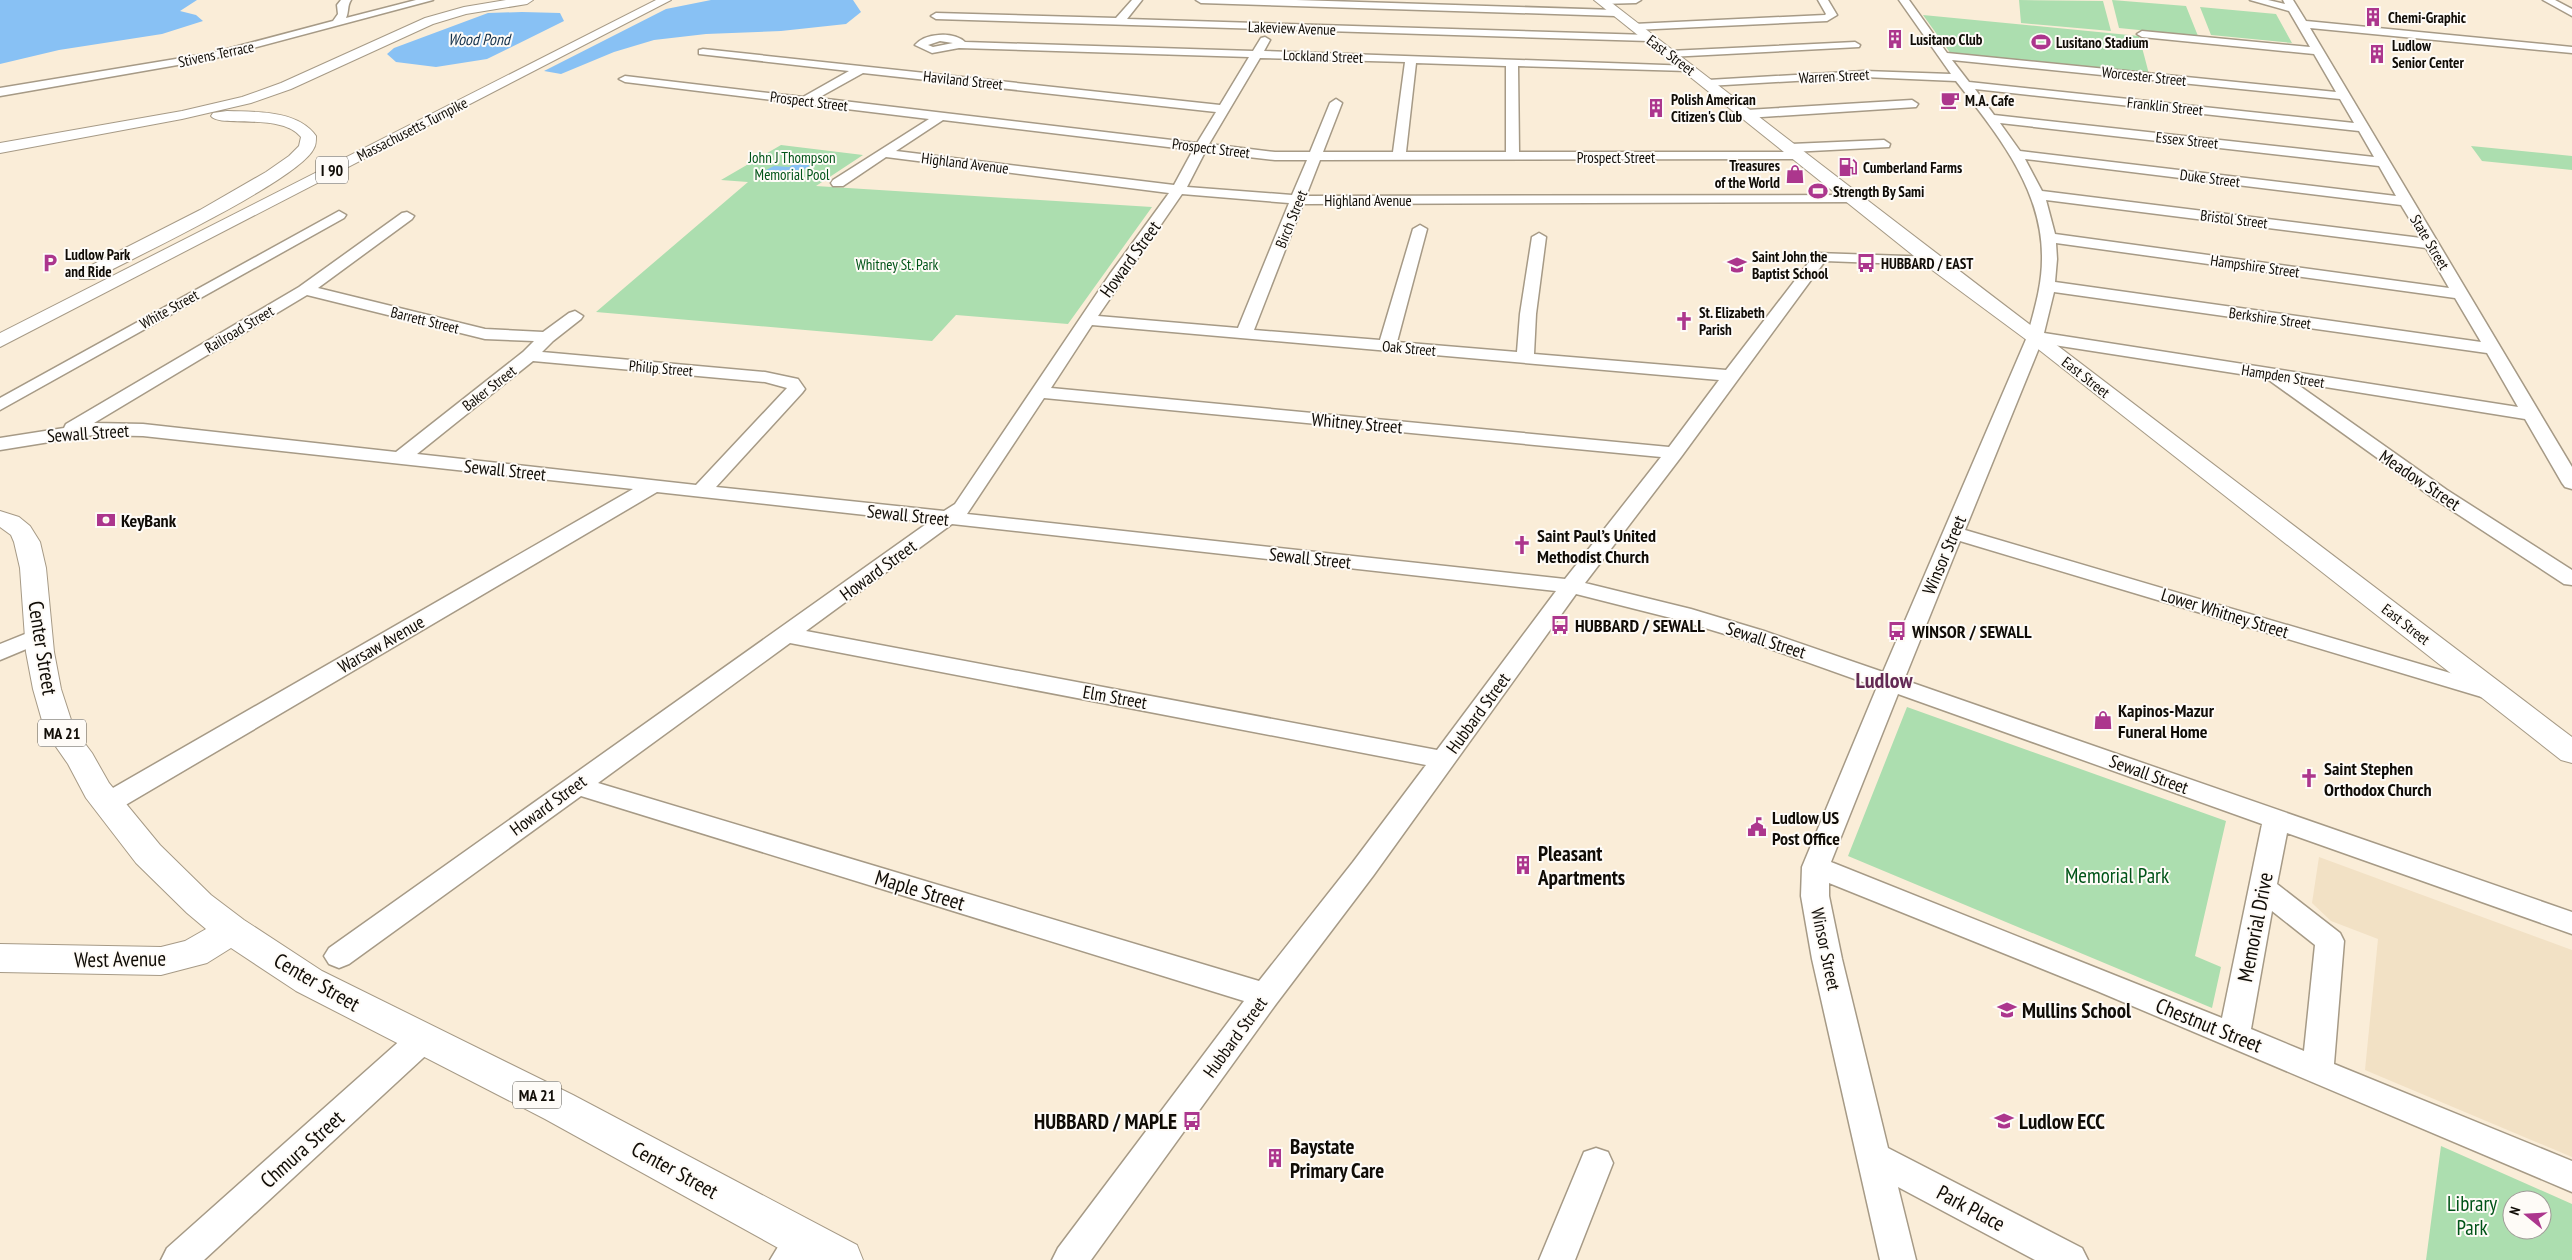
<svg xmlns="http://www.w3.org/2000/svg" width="2572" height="1260" font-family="'PT Sans Narrow',sans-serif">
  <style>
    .built { fill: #f2e1c5 }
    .green { fill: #acdeaf; fill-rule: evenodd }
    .water { fill: #88c1f4 }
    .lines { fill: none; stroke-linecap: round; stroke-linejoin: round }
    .minor-casing { stroke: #a69a86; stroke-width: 3 }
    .major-casing { stroke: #a69a86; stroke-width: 2 }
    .highway-casing { stroke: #a69a86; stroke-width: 2 }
    .minor { fill: #fff; fill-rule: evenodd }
    .major { fill: #fff; fill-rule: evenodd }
    .highway { fill: #fff; fill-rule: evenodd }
    .labels { text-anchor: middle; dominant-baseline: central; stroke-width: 4; stroke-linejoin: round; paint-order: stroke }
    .far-poi-label { font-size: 15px; font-weight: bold; fill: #100c06; stroke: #fefbf7; text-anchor: start }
    .far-street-label { font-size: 15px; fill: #100c06; stroke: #fefbf7 }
    .far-park-label { font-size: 15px; fill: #005418; stroke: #fefbf7 }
    .far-water-label { font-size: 16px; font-style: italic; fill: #13314b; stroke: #fefbf7 }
    .shield { fill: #fefbf7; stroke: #57544e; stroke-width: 1 }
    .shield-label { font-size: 16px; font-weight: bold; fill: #100c06 }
    .street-label { font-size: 18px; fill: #100c06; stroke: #fefbf7 }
    .poi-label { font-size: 18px; font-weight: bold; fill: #100c06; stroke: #fefbf7; text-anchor: start }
    .near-street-label { font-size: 21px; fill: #100c06; stroke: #fefbf7 }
    .near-poi-label { font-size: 21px; font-weight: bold; fill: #100c06; stroke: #fefbf7; text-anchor: start }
    .near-park-label { font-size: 21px; fill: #005418; stroke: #fefbf7 }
    .district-label { font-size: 22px; font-weight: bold; fill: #632953; stroke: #fefbf7 }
  </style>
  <rect width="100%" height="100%" fill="#faedd8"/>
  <path class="built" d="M2319,857L2572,950V1157L2365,1070L2378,939L2331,921L2312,903Z"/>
  <path class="green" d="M2019,0L2103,1L2111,31L2021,23Z
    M2112,0L2186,6L2198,36L2119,28Z
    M2200,7L2276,14L2292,43L2211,35Z
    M1923,15L2139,36L2149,74L1951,54Z
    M781,145L863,155L816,186L1152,207L1068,324L956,315L932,341L596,312L748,182L721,180Z
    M2471,146L2572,156V170L2482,161Z
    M1907,707L2226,821L2195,956L2221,967L2212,1008L1848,856Z
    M2441,1146L2572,1204V1260H2426ZM2512,1200H2542V1230H2512Z"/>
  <path class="water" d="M0,0H197L180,11L196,15L203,21L162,34L59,50L0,64Z
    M711,0H853L861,12L846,24L781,31L706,34L654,40L614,52L561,74L544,71L666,9Z
    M522,12L560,13L564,21L487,59L436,67L396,62L387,54L394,48L488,13Z
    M789,159L812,164L793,177L762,172L774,166L789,167L794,164L784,162Z"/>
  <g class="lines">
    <g class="minor-casing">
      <path id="minor" d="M341,0H351C347,6 349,12 346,18L416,0H433L212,59L0,96V88L212,53L333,21L338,14L337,5Z
        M1132,0H1142L1127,19L1649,35L1654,38L1649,41L936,19L931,16L936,13L1116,18Z
        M1196,0H1296L1616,10L1621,13L1616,16L1201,3Z
        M1597,0H1641L1636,3L1601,4Z
        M1818,0H1828L1837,15L1827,21L1634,30L1629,27L1634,24L1825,15L1826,14Z
        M1899,0H1909L1947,53L2336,92L2314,54L2142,37L2137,34L2142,31L2310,47L2289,11L2250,0H2268L2285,4L2283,0H2293L2306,21L2572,47V53L2310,28L2572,467V489L2565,487L2562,483L2525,419L2294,382L2447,490L2572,570V585L2564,584L2433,498L2266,378L2041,343L1965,530L2501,688L2505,693L2501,698L2493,701L2485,698L1960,541L1904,680L2572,912V934L2287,833L2277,884L2340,933L2344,941L2334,1064L2572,1161V1192L2097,991L1829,883V896L1842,959L1888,1148L2082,1248L2088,1260H2035L1898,1187L1916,1260H1880L1812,959L1801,896L1802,867L1877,687L1748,641L1675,619L1576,594L1373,876L1276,1004L1091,1260H1052L1058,1248L1244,1001L581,796L349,964L339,968L329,964L324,956L329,948L929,522L657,492L117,810L108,812L99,810L95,803L99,796L633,489L143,436L93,435L0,450V438L64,428L66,424L299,287L402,213L407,212L414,216L412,219L318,288L485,329L543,332L569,313L575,311L583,316L581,319L553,341L542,352L765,372L798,379L805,389L802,393L716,487L944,511L955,504L1110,274L1169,193L886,157L843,186H833L831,183L833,180L929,119L625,82L619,79L625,76L803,97L849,71L699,54V50L703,49L1220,105L1249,57L959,48L932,53L915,45C925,33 953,31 965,42L1253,51L1261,38L1265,37L1270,40L1264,51L1692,66L1694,68L1688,71L1518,66L1519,152H1801L1808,156L1806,159L1320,160L1306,196L1855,195L1860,196L1862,199L1860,202L1303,204L1254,330L1380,340L1413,229L1420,225L1427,229L1397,342L1517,352L1520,314L1532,237L1539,233L1546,237L1536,314L1534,354L1726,370L1816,253L1936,257L1939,260L1931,265L1825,261L1681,457L1585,583L1691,609L1764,631L1883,672L2027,337C2034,311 2042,286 2042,259C2043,189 1997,134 1956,81L1864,77L1708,86L1702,83L1708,80L1864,71L1951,74ZM940,41L953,43L933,47L928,45ZM1260,58L1405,62L1393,152H1323L1342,103L1336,99L1330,103L1310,152H1275L1209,144ZM1952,60L2340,99L2354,123L1969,82ZM1416,63L1506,66V152H1406ZM863,73L1216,112L1197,143L818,98ZM1975,89L2359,131L2374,157L1994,115ZM943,120L1193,150L1174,185L896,151ZM2000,123L2379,166L2396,196L2020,151ZM1205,152L1275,160H1307L1292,195L1187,187ZM2025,159L2401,205L2421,238L2042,191ZM1182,194L1289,203L1238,328L1098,316ZM2046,200L2426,248L2449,288L2055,234ZM2056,243L2455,298L2481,342L2055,282L2057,259ZM2054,292L2487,353L2518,407L2044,333ZM307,295L485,339L534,341L523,352L396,452L143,424L94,423ZM1092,325L1719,380L1669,447L1051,388ZM533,361L765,382L787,388L696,485L417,454ZM1044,398L1661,457L1565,579L967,514ZM952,524L1556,591L1437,750L806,631ZM790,643L1426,765L1353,862L1259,981L598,783ZM1898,694L2262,824L2222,1018L1831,862ZM2272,911L2315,945L2304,1051L2251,1029Z
        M2543,0H2555L2572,9V16Z
        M1855,42L1860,45L1859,47L1669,57L1664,54L1669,51Z
        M1912,100L1918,104L1916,107L1747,118L1741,114L1747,110Z
        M1884,140L1890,144L1889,147L1791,152L1785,148L1791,144Z
        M339,211L346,215L344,218L0,410V398Z
        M40,628L48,630L51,635L48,640L0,660V644Z
        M424,1025L435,1029L439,1038L435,1047L204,1260H161L167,1248L413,1029Z
        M1596,1148L1608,1152L1613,1163L1575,1260H1539L1584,1152Z
        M802,1223L814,1227L819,1239L808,1260H770L790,1227Z"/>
    </g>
    <g class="major-casing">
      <path id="major" d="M1594,0H1608C1927,248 2250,492 2572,737V763L2561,760L2028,341L1924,264Z
        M0,511L19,517L30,526L40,542L46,568L54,652L61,689L74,729L92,753L109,783L160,845L211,895L244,920L322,971L573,1095L857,1245L863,1260H800L545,1119L296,991L231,948L207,963L161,975L0,972V944L161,947L185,941L206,929L187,913L136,863L86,798L68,764L45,731L33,689L26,652L20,568L14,542L11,535L0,527Z"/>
    </g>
    <g class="highway-casing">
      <path id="highway" d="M506,0H533L527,4L466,14L433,24L291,89L251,103L182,119L0,153V143L182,111L242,97L281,83L425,18L464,7Z
        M656,0H671L0,347V333Z
        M227,111C256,112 298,110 316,136C316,140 316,145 314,148C300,180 132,258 94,279H80L78,275L80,271L200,210L266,172L289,156L299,146L301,137C281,112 219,128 211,116L213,113Z"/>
    </g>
    <use href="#minor" class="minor"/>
    <use href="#major" class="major"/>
    <use href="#highway" class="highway"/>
  </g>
  <defs>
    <g id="building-bare" transform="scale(1.5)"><path d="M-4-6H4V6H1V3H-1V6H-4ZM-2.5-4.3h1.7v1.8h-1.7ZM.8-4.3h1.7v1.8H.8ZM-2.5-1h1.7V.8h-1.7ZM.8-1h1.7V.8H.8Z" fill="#ac368d" stroke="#fefbf7" stroke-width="2.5" paint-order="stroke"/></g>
    <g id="stadium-bare" transform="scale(1.5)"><path d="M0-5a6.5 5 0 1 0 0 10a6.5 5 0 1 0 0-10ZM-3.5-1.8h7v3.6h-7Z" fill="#ac368d" stroke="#fefbf7" stroke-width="2.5" paint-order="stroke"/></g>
    <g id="cafe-bare" transform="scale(1.5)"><path d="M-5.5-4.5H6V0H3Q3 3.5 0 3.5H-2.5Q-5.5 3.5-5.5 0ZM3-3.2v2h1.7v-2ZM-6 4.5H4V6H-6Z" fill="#ac368d" stroke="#fefbf7" stroke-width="2.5" paint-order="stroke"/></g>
    <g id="fuel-bare" transform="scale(1.5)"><path d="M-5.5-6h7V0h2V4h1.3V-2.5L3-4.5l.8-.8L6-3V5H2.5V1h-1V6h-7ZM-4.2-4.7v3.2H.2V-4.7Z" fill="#ac368d" stroke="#fefbf7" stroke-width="2.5" paint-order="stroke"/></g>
    <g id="shop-bare" transform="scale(1.5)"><path d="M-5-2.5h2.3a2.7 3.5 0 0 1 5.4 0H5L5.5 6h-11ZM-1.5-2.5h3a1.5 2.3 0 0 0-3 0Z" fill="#ac368d" stroke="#fefbf7" stroke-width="2.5" paint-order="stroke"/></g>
    <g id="parking-bare" transform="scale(1.5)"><path d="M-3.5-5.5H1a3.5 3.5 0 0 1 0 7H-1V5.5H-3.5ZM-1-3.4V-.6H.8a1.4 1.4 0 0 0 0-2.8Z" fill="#ac368d" stroke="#fefbf7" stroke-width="2.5" paint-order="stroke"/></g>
    <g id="bus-bare" transform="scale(1.5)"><path d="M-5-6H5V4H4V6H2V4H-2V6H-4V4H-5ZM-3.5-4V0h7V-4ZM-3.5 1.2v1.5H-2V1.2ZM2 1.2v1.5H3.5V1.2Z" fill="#ac368d" stroke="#fefbf7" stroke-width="2.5" paint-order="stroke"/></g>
    <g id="school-bare" transform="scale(1.5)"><path d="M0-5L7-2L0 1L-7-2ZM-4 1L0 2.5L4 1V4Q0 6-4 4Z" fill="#ac368d" stroke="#fefbf7" stroke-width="2.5" paint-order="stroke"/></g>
    <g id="church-bare" transform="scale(1.5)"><path d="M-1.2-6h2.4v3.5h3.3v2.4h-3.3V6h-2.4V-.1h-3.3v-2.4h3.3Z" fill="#ac368d" stroke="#fefbf7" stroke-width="2.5" paint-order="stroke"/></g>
    <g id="bank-bare" transform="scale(1.5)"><path d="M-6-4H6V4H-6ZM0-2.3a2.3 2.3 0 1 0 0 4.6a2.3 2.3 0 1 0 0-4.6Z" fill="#ac368d" stroke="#fefbf7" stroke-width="2.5" paint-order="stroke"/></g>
    <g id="civic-bare" transform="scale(1.5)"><path d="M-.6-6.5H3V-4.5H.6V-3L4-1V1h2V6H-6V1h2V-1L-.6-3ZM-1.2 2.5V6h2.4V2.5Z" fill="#ac368d" stroke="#fefbf7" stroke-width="2.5" paint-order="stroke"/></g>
  </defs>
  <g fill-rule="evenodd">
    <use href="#building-bare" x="2373" y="17"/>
    <use href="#building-bare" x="1895" y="39"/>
    <use href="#stadium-bare" x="2041" y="42"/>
    <use href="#building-bare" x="2377" y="54"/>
    <use href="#cafe-bare" x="1950" y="100"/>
    <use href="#building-bare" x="1656" y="108"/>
    <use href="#fuel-bare" x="1848" y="167"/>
    <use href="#shop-bare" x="1795" y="174"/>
    <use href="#stadium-bare" x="1818" y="191"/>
    <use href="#parking-bare" x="50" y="263"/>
    <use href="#bus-bare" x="1866" y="263"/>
    <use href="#school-bare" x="1737" y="265"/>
    <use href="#church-bare" x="1684" y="321"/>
    <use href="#bank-bare" x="106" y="520"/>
    <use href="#church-bare" x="1522" y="545"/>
    <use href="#bus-bare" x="1560" y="625"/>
    <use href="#bus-bare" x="1897" y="631"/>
    <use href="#shop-bare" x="2103" y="720"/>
    <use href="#church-bare" x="2309" y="778"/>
    <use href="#civic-bare" x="1757" y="827"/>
    <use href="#building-bare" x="1523" y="865"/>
    <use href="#school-bare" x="2007" y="1010"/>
    <use href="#bus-bare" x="1192" y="1121"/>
    <use href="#school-bare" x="2004" y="1121"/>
    <use href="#building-bare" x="1275" y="1158"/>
  </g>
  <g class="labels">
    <g class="far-poi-label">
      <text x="2388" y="17">Chemi-Graphic</text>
      <text x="1910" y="39">Lusitano Club</text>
      <text x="2056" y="42">Lusitano Stadium</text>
      <text x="2392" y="45">Ludlow<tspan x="2392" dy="17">Senior Center</tspan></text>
      <text x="1671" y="99">Polish American<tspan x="1671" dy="17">Citizen's Club</tspan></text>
      <text x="1965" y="100">M.A. Cafe</text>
      <text x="1780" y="165" text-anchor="end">Treasures<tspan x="1780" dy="17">of the World</tspan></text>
      <text x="1863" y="167">Cumberland Farms</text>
      <text x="1833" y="191">Strength By Sami</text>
      <text x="65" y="254">Ludlow Park<tspan x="65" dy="17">and Ride</tspan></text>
      <text x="1752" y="256">Saint John the<tspan x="1752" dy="17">Baptist School</tspan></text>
      <text x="1881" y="263">HUBBARD / EAST</text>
      <text x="1699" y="312">St. Elizabeth<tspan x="1699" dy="17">Parish</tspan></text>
    </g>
    <g class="far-street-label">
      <text transform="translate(1292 28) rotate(2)">Lakeview Avenue</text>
      <text transform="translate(216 54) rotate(-12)">Stivens Terrace</text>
      <text transform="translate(1671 55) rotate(37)">East Street</text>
      <text transform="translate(1323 56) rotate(2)">Lockland Street</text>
      <text transform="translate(1834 76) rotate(-3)">Warren Street</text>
      <text transform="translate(2144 76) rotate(6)">Worcester Street</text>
      <text transform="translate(963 80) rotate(6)">Haviland Street</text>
      <text transform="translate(809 101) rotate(7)">Prospect Street</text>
      <text transform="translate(2165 106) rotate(6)">Franklin Street</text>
      <text transform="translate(412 129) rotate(-27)">Massachusetts Turnpike</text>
      <text transform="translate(2187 140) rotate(6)">Essex Street</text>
      <text transform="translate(1211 148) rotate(7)">Prospect Street</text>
      <text x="1616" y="157">Prospect Street</text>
      <text transform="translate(965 163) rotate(7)">Highland Avenue</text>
      <text transform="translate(2210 178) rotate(7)">Duke Street</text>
      <text x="1368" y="200">Highland Avenue</text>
      <text transform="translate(1291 219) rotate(-68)">Birch Street</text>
      <text transform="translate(2234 219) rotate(7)">Bristol Street</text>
      <text transform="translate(2430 242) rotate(59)">State Street</text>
      <text transform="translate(2255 266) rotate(8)">Hampshire Street</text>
      <text transform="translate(169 309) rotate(-29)">White Street</text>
      <text transform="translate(2270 318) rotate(8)">Berkshire Street</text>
      <text transform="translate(425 320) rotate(14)">Barrett Street</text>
      <text transform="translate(239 329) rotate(-31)">Railroad Street</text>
      <text transform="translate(1409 348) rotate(5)">Oak Street</text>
      <text transform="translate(661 368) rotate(5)">Philip Street</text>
      <text transform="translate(2283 376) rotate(9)">Hampden Street</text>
      <text transform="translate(2086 377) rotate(38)">East Street</text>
      <text transform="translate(489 388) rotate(-38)">Baker Street</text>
      <text transform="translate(2406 624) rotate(38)">East Street</text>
    </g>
    <g class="far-park-label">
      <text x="792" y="157">John J Thompson<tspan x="792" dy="17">Memorial Pool</tspan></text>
      <text x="897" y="264">Whitney St. Park</text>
    </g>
    <g class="far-water-label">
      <text x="479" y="39">Wood Pond</text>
    </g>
    <g class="shield">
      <rect x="316" y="156.5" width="32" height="27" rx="4"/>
      <rect x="38" y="719.5" width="48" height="27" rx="4"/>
      <rect x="513" y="1081.5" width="48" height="27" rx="4"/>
    </g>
    <g class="shield-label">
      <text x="332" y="170">I 90</text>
      <text x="62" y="733">MA 21</text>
      <text x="537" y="1095">MA 21</text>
    </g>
    <g class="street-label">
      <text transform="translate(1130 259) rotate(-54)">Howard Street</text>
      <text transform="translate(1357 423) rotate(5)">Whitney Street</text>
      <text transform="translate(88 433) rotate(-4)">Sewall Street</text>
      <text transform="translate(505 470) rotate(6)">Sewall Street</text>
      <text transform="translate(2420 480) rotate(34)">Meadow Street</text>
      <text transform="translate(908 515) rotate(6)">Sewall Street</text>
      <text transform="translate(1944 555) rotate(-67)">Winsor Street</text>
      <text transform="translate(1310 558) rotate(6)">Sewall Street</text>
      <text transform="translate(878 570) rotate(-36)">Howard Street</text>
      <text transform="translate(2225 613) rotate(17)">Lower Whitney Street</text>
      <text transform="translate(1766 640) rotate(18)">Sewall Street</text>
      <text transform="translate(381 644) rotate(-30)">Warsaw Avenue</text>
      <text transform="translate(1115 697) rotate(10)">Elm Street</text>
      <text transform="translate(1478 713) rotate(-54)">Hubbard Street</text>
      <text transform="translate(2149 774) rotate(20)">Sewall Street</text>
      <text transform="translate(548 805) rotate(-36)">Howard Street</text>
      <text transform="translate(1826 949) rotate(78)">Winsor Street</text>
      <text transform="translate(1235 1037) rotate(-54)">Hubbard Street</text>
    </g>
    <g class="poi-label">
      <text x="121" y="520">KeyBank</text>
      <text x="1537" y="535">Saint Paul’s United<tspan x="1537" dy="21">Methodist Church</tspan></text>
      <text x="1575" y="625">HUBBARD / SEWALL</text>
      <text x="1912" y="631">WINSOR / SEWALL</text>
      <text x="2118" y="710">Kapinos-Mazur<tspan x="2118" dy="21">Funeral Home</tspan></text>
      <text x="2324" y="768">Saint Stephen<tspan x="2324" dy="21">Orthodox Church</tspan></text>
      <text x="1772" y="817">Ludlow US<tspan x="1772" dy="21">Post Office</tspan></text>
    </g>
    <g class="near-street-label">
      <text transform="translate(43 648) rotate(81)">Center Street</text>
      <text transform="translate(920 890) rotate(17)">Maple Street</text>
      <text transform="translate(2255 927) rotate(-79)">Memorial Drive</text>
      <text transform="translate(120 959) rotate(-1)">West Avenue</text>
      <text transform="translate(317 982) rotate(30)">Center Street</text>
      <text transform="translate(2209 1025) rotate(22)">Chestnut Street</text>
      <text transform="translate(302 1149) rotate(-42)">Chmura Street</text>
      <text transform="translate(675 1170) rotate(29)">Center Street</text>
      <text transform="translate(1971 1208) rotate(28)">Park Place</text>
    </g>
    <g class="near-poi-label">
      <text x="1538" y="853">Pleasant<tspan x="1538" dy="24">Apartments</tspan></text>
      <text x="2022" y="1010">Mullins School</text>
      <text x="1177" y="1121" text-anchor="end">HUBBARD / MAPLE</text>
      <text x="2019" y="1121">Ludlow ECC</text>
      <text x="1290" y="1146">Baystate<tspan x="1290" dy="24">Primary Care</tspan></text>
    </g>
    <g class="near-park-label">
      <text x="2117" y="875">Memorial Park</text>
      <text x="2472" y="1203">Library<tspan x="2472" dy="24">Park</tspan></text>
    </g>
    <g class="district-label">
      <text x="1884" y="680">Ludlow</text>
    </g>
  </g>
  <g transform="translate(2527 1215) rotate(288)"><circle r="24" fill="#fefbf7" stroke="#9f9b97"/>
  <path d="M0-4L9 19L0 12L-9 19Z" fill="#ac368d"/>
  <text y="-8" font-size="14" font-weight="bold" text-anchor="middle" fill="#100c06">N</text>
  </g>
</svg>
